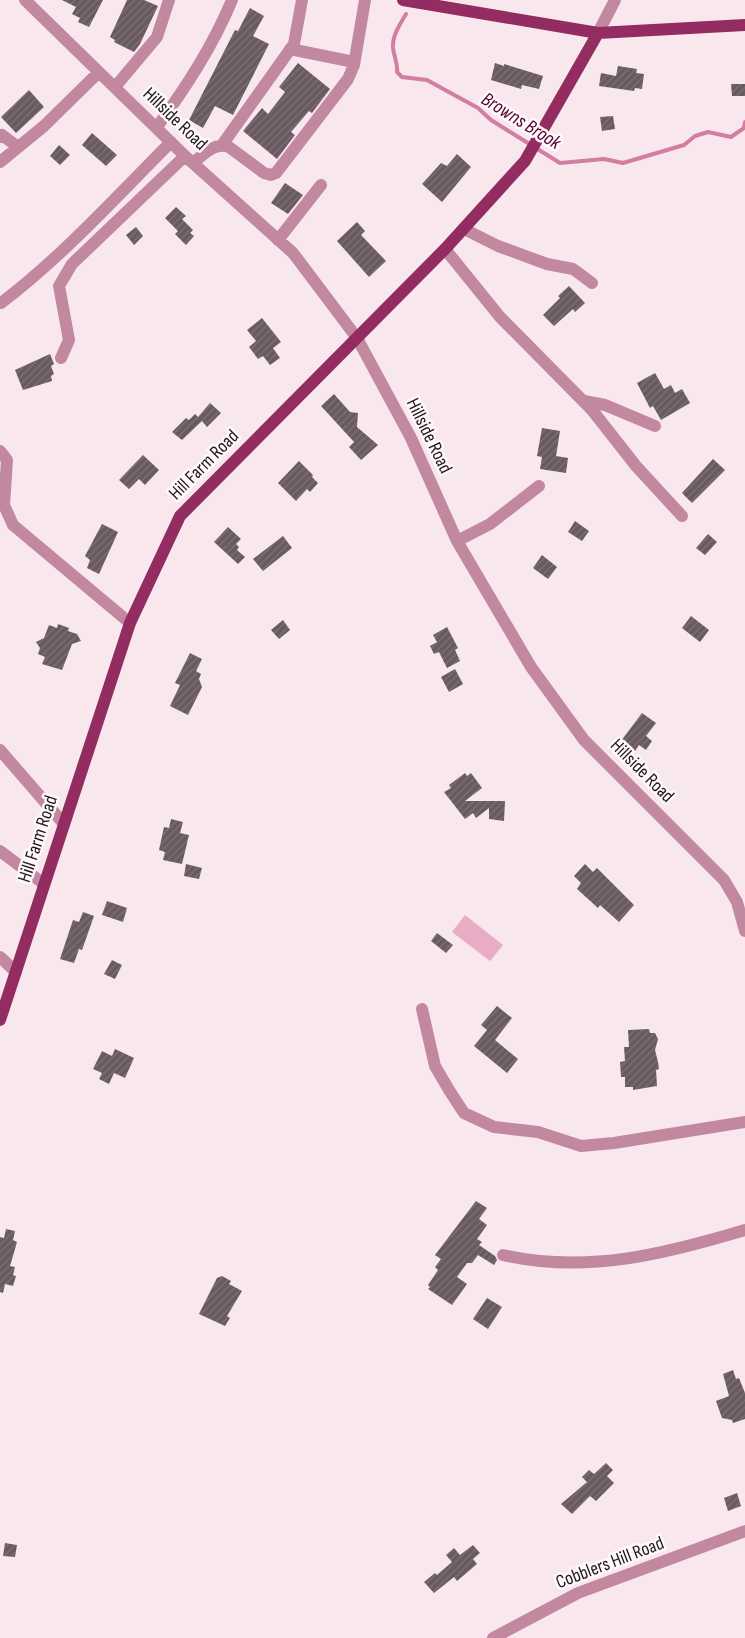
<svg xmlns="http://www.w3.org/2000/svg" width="745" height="1638" font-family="'Sofia Sans Condensed',sans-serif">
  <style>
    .pitch { fill: #e9acc5 }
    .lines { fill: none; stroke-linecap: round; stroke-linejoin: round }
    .stream { stroke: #d17ea2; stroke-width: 4 }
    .building { fill: url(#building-hatch) }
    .minor { stroke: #c288a0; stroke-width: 12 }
    .major { stroke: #932d61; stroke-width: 12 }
    .labels { text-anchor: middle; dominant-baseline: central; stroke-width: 5; stroke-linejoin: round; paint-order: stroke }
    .street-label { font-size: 19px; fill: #1e191b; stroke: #fff8fb }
    .water-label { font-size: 20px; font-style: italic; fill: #520531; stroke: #fff8fb }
  </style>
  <defs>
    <pattern id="building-hatch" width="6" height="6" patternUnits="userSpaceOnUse" patternTransform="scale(1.25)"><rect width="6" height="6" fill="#685a60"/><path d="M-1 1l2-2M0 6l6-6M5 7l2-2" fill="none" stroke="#7d7277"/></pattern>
  </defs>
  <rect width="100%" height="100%" fill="#f8e8ee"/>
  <path class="pitch" d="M465,915L503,945L490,961L452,932Z"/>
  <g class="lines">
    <path class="stream" d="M406,14C400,24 392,36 393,48C394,57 398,63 397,72L402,77L427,80L478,108L491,120L560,163L604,159L623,163L684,145L695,136L708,132L731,137L744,128L745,122"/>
  </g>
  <path class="building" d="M62,0H103L89,27L78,22L80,18L72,14L76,7Z
    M127,0H144L158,6L140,44L134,52L114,42L115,40L110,37Z
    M250,8L264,16L253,36L269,44L233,115L215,106L203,128L189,120L235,30L238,31Z
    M298,63L330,89L312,113L309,111L291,132L295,135L277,159L243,131L262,108L268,114L282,96L285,92L279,87Z
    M495,63L504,66V64L543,76L539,89L522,85L521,89L491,80Z
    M618,66L637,69L636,73L644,74L642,89L635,88L634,91L599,86L601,73L616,76Z
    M731,84H745V96H732Z
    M29,90L44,107L16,133L1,117Z
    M613,116L615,129L602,131L600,117Z
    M92,133L117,155L106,166L82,145Z
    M59,145L70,155L60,165L50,156Z
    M457,154L471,167L442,202L422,184L441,163L447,166Z
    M285,183L303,195L288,214L271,203Z
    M176,207L186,216L182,219L193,230L190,233L194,236L186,245L175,234L178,231L165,218Z
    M357,222L365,231L361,235L386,261L369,277L337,241Z
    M136,227L143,236L134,245L126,235Z
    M569,286L585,303L575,312L573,309L554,326L543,315L560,298L558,296Z
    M262,318L281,342L273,348L280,358L270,365L263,356L258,359L249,347L256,341L247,330Z
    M50,354L54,364L51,366L54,374L51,376L52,381L23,390L15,370Z
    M655,373L664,389L671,385L675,393L682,389L690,403L661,420L653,406L650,408L637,383Z
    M334,394L350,412L358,413L357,427L378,445L361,460L349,447L354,442L321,406Z
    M210,403L221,413L207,427L202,421L182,440L172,432L186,418L189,420L195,414L198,417Z
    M542,428L560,431L556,456L568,458L566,473L540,469L542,457L537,456Z
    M143,455L159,470L145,485L139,479L129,489L119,480Z
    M713,459L725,470L692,503L682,493Z
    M299,461L313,475L312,477L318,483L310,492L307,489L296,501L278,483Z
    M575,521L589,531L582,541L568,532Z
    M102,524L118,532L99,574L87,568L90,560L85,556Z
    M228,527L241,539L236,544L239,547L237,550L245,557L238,564L214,542Z
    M708,534L717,542L705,555L696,548Z
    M283,536L292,548L263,571L253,559Z
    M542,555L557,567L548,579L533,568Z
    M691,616L709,630L700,642L682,628Z
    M283,620L290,630L279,639L271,630Z
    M58,624L69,628L68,631L77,634L81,641L72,644L62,670L42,664L45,657L38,654L40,648L36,642L44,638L49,625L57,628Z
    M447,627L458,648L455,650L460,661L447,668L439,652L434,654L430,646L437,642L433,635Z
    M190,653L202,659L196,671L201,674L199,679L202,687L188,715L170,706L180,685L175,683Z
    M455,669L463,684L449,692L441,677Z
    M642,713L656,723L646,736L652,741L646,750L639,745L635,751L621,741Z
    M465,773L467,776L471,773L482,788L465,801H505L504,821L489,819V808L476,818L473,813L465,819L444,792L451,788L449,785Z
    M171,819L183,822L180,833L189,835L182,864L163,860L165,852L159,850L164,827L169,828Z
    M186,864L202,868L199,879L184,876Z
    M585,864L593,872L597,868L634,905L619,922L600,905L598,908L577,889L581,883L574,876Z
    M107,901L127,908L123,922L102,915Z
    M83,912L94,916L82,950L79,949L74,963L60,959L73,920L79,922Z
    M437,933L453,945L446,953L431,941Z
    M112,960L122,965L115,979L104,974Z
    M497,1006L512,1018L495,1040L518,1059L507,1073L474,1046L487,1030L481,1025Z
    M649,1029L650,1033H655L658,1039L655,1050L658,1062L659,1069L656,1070L657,1086L633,1090V1087H625V1077H621L620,1062L625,1061L624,1047H629L628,1030Z
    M115,1049L134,1058L125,1078L114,1073L109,1084L99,1079L102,1073L93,1069L102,1051L112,1056Z
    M476,1201L487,1208L479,1219L487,1225L477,1239L482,1242L479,1245L495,1256L497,1260L494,1265L478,1255L472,1263H467L457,1277L467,1284L452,1305L428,1289L430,1287L428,1285L438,1270L435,1267L441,1259L435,1255Z
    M6,1229L15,1231L13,1240L17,1242L10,1266L15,1267L13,1275L16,1276L13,1286L5,1284L3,1293L0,1292V1237L4,1238Z
    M222,1276L231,1281L229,1284L242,1291L227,1316L230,1318L225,1326L199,1314L217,1278Z
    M487,1298L502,1307L488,1329L473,1319Z
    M733,1370L736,1379L739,1378L745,1393V1419L733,1423L732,1420L722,1418L716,1401L729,1396L723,1374Z
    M606,1463L613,1470L607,1476L614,1483L596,1501L590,1496L572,1514L561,1504L587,1482L582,1477L589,1470L594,1474Z
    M737,1493L741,1506L728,1511L724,1498Z
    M5,1543L17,1545L15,1557L3,1556Z
    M473,1545L480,1553L473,1559L477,1564L457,1581L454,1577L434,1593L424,1582L435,1573L437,1575L452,1562L446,1555L454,1548L460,1555Z"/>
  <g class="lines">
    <path class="minor" d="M25,0L185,156L293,253L357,338L411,438L457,541L531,667L584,740L724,880L737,902L745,931
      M598,33L615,0
      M290,49L354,62
      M115,87L157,37L169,0
      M157,127C186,87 213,46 232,0
      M0,137L2,135L18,147
      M222,145L294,44L302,0
      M0,162L44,126L99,72
      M193,163C204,154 214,142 229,147L264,173L271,175L276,173L348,79L354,65L365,0
      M464,229L498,246L547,264L573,269L592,283
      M278,240L321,185
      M445,249L500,317L592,410L636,466L682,516
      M1,303C63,256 116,197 171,142
      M61,358L69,340L59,286L72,264L185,156
      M584,401L605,405L655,426
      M0,451L7,460L4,505L13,525L130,623
      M457,541L490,524L539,486
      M0,750L64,824
      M0,851L44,884
      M0,957L16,972
      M422,1009L435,1066L449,1090L464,1113L494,1127L538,1132L581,1146L614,1143L745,1122
      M503,1255C587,1274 665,1254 745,1230
      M493,1638L578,1593L745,1531"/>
    <path class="major" d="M403,0L598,33L745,25
      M0,1020L130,623L180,516L445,249L525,161L598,33"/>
  </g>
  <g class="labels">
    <g class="street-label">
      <text transform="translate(175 119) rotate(44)">Hillside Road</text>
      <text transform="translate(429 436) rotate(64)">Hillside Road</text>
      <text transform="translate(204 465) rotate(-45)">Hill Farm Road</text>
      <text transform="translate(642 771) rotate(45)">Hillside Road</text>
      <text transform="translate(38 839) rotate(-72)">Hill Farm Road</text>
      <text transform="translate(610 1563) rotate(-21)">Cobblers Hill Road</text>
    </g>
    <g class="water-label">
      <text transform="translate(521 121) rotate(32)">Browns Brook</text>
    </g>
  </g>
</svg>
